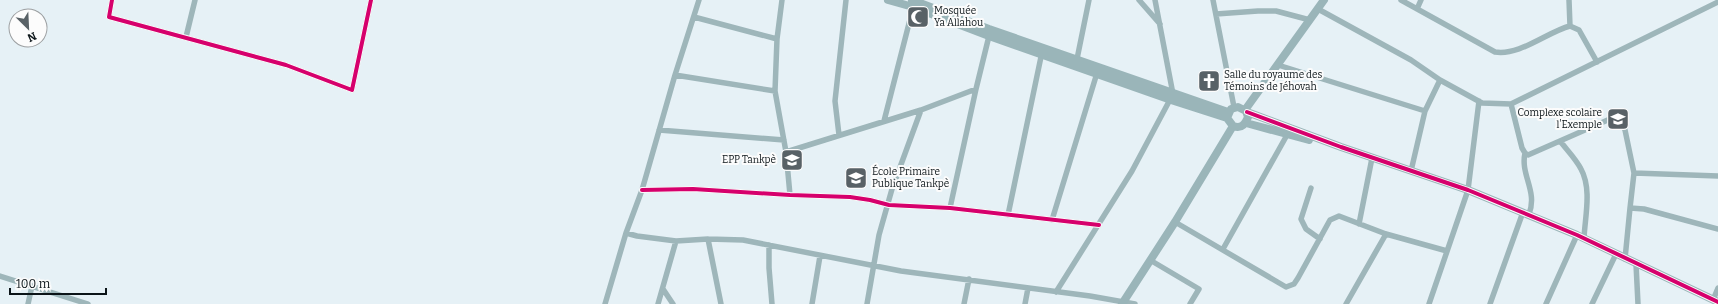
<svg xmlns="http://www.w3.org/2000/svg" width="1718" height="304" font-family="Bitter,serif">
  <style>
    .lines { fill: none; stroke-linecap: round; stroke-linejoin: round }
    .street { stroke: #9eb6ba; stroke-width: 5.5 }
    .secondary { stroke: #9ab5b9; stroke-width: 8 }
    .cycleway-casing { stroke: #fcfcfc; stroke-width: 6 }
    .cycleway { stroke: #d6006c; stroke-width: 4 }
    .labels { text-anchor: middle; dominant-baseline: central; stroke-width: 4; stroke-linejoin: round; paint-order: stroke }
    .poi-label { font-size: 10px; fill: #0b1418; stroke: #fcfcfc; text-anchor: start }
  </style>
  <rect width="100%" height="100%" fill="#e6f1f6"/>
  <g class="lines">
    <path class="street" d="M112,0L109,17L286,65L352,90L371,0
      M782,0L777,39L775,91L786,152L790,195
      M1139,0L1160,24
      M1213,0L1234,107
      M1401,0L1495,52C1520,56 1547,32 1570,26
      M1569,0L1570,26L1579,30L1597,62
      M1318,9L1411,60L1440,80L1425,111L1411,171
      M1417,9L1421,0
      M1216,14L1258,11H1276L1310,20
      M694,17L777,39
      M186,37L195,0
      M1077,59L1089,0
      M1278,65L1425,111
      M675,75L775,91
      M1440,80L1482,103L1511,104L1718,2
      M1511,104L1522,148L1525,153L1528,155L1610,119C1619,118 1622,122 1625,130L1634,173
      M884,121L914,4
      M659,130L784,140
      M839,135L835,101L846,0
      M1560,141C1567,150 1576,159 1581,169C1592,189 1585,217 1584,238
      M786,152L921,110L976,89
      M1525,153C1520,175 1538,191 1529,214
      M1311,188L1301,219L1306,229L1320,239
      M642,190L693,189L790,195L850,197L870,200L889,205L950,208L1099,225
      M950,208L976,89L989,36
      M1630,208L1634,173L1718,176
      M1008,215L1042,52
      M1052,220L1097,73
      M1175,222L1286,287L1294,284L1298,278L1330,220L1339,216L1386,234L1447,251
      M1359,224L1372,158
      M626,233L637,236L676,241L708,239L721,304
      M708,239L743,240L901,271L1090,296L1135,304
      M769,245V268L772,304
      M1223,249L1287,135
      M1625,259L1630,208L1644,209L1718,229
      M1150,260L1199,289L1190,304
      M1636,264L1638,304
      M0,276L88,304
      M663,289L673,304
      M1056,292L1132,171L1173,94L1155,0
      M1713,300L1718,288
      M28,304L32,286
      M605,304L626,233L642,190L675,75L699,0
      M658,304L676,241
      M812,304L820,256
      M867,304L879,235L892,189L921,110
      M964,304L969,279
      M1025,304L1028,288
      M1346,304L1386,234
      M1429,304L1468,190L1479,101
      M1490,304L1523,212
      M1546,304L1577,235
      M1592,304L1616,254"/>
    <path class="secondary" d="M888,0L913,7L989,36L1171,100L1227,118L1233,126C1241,129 1245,125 1248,117L1246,111L1238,107L1231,109L1227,118
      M912,0L989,29L1228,112
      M1245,110L1324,0
      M1247,112L1341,147L1468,190L1577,235L1718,302
      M1246,123L1309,140
      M1122,304L1175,222L1233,126"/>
    <g class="cycleway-casing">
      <path id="cycleway" d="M112,0L109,17L286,65L352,90L371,0
        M1247,112L1341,147L1468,190L1577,235L1718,302
        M642,190L693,189L790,195L850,197L870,200L889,205L950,208L1099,225"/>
    </g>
    <use href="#cycleway" class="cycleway"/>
  </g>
  <defs>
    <g id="mosque-square" transform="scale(1.15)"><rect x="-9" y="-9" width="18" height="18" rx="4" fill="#586166" stroke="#fcfcfc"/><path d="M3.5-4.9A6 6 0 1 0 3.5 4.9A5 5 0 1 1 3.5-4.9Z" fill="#fff"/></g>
    <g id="church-square" transform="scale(1.15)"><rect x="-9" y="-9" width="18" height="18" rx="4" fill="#586166" stroke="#fcfcfc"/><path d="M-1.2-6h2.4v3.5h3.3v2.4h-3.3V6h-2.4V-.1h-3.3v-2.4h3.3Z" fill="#fff"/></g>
    <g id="school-square" transform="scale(1.15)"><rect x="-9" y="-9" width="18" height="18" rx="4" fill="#586166" stroke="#fcfcfc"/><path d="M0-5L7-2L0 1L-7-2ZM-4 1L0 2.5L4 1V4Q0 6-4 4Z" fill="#fff"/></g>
  </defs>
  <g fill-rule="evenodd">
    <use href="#mosque-square" x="918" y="17"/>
    <use href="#church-square" x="1209" y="81"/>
    <use href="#school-square" x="1618" y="119"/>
    <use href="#school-square" x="792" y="160"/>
    <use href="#school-square" x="856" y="178"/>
  </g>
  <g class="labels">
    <g class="poi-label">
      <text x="934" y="11">Mosquée<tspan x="934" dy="12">Ya Allahou</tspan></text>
      <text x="1224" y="75">Salle du royaume des<tspan x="1224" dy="12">Témoins de Jéhovah</tspan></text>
      <text x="1602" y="113" text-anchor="end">Complexe scolaire<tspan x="1602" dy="12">l'Exemple</tspan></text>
      <text x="776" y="160" text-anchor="end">EPP Tankpè</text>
      <text x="872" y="172">École Primaire<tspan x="872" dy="12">Publique Tankpè</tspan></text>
    </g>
  </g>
  <g transform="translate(28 28) rotate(156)"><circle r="19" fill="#fcfcfc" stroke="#9c9fa1"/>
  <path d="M0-3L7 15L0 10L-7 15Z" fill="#586166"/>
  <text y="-6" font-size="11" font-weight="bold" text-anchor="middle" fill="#0b1418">N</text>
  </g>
  <path d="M10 288v6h96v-6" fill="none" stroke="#0b1418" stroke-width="2"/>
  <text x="16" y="288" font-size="12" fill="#0b1418" stroke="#fcfcfc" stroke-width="3" paint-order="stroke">100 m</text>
</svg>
